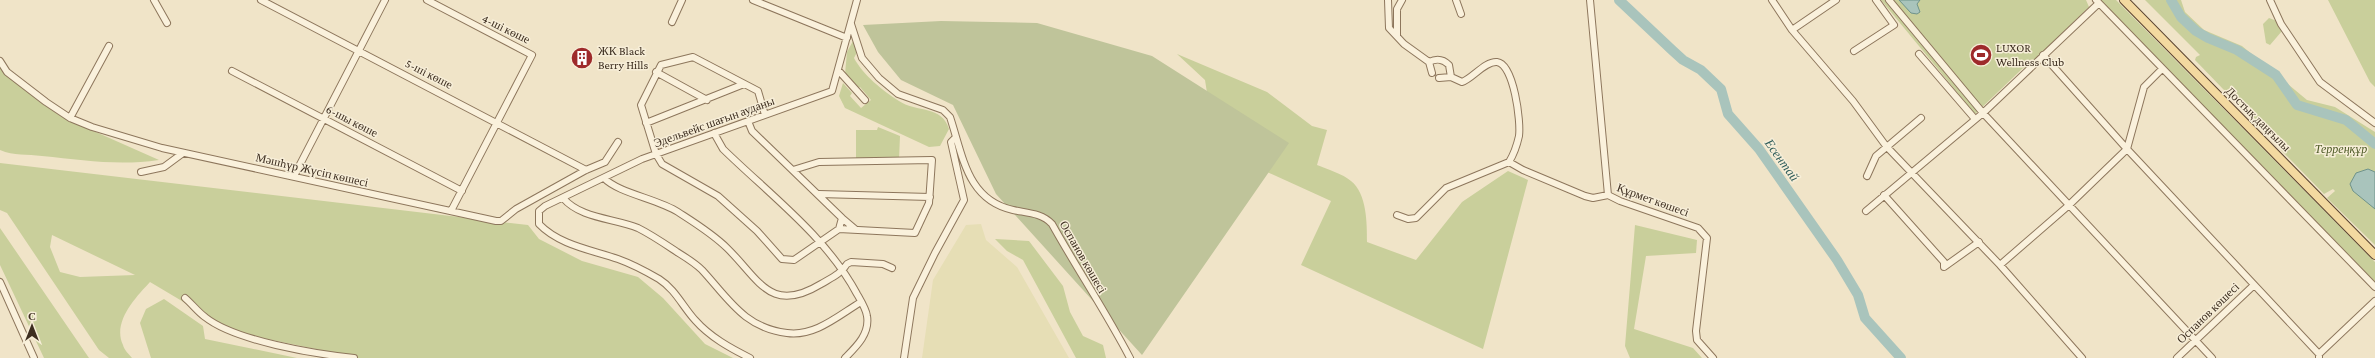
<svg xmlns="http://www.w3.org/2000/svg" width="2375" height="358" font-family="'Crimson Pro',serif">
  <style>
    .farmland { fill: #e6deb5 }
    .green { fill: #c9cf9b; fill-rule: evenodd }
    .cemetery { fill: #bfc49a }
    .water { fill: #a9c4bc; stroke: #6f938a }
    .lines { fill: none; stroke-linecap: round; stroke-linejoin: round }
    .river { stroke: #a9c4bc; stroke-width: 10 }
    .minor-casing { stroke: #8d765c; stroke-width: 8 }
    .major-casing { stroke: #5b4430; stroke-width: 10 }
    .minor { stroke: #faf1dc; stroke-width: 6 }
    .major { stroke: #f3d9a0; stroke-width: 8 }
    .labels { text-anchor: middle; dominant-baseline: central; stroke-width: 3; stroke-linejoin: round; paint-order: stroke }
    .street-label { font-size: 12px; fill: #3d2e20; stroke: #f7eed8 }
    .poi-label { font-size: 12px; fill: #3d2e20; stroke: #f7eed8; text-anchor: start }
    .park-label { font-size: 12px; font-style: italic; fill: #4d5a26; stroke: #f7eed8 }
    .water-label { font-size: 13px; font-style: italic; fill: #2f5d5a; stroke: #f7eed8 }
  </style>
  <rect width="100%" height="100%" fill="#f0e4c8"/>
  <path class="farmland" d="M981,224L986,240L1017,267L1069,358H922L933,280L966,225Z"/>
  <path class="green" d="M1881,0H2086L2089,7L2025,69L2023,68L1975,114Z
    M2100,0H2116L2375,262V282Z
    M2145,0H2181L2185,12L2204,30L2242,46L2307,100L2335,107L2375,132V245L2327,198L2335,191L2333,189L2324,194L2281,150L2287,143L2281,138L2278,140L2223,89L2195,60L2196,57L2200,55Z
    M2328,0H2375V87L2370,82Z
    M2269,18L2277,21L2282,31L2270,45L2266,43L2263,24Z
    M853,41L857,52L854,58C863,75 883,91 899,101C917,113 942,105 949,129L940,146L929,147L845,108L839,96L843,83L852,93L850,96L861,108L871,100L860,87L857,89L845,74L847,52Z
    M1177,54L1267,92L1312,126L1327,130L1317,165C1327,169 1343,174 1351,181C1367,194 1367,223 1367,242L1416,260L1462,202L1508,171L1528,180L1483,349L1301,265L1331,201L1243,161L1221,182L1205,80Z
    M0,66L5,73L40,102L62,117L159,160C118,166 83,160 42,156C27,154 14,156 0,150Z
    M878,127L900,136L899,160L856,161V130H877Z
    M0,163L528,225L539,239L582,261L638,277L663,298L705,344L733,358H340V354L234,332L150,282C136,297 112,322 123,345C124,350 129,354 132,358H109L99,350L7,213L0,210ZM52,235L135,275L80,277L60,272L50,247Z
    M1635,225L1697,240L1696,253L1646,256L1634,329L1693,348L1702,358H1630L1625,346Z
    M0,228L89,358H44L0,265Z
    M995,239L1029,241L1063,286L1070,312L1083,336L1103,345L1106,358H1076L1023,260L1007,251Z
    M164,299L203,326L205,339L297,358H151L140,323L146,309Z"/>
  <path class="cemetery" d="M941,21L1037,23L1152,56L1289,143L1142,355L996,194L953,105L901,80L878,52L863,25Z"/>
  <path class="water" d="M1899,0H1920L1917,4L1920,12L1917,14L1911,13Z
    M2368,169L2375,172V209L2353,191L2350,184L2356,173Z"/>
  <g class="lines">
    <path class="river" d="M1619,0L1672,50L1683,60L1701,70L1721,89L1728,114L1759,149L1837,260L1858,295L1865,318L1901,358
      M2171,0L2181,17L2196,31L2208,38L2237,50L2276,75L2297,105L2346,120L2375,144"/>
    <g class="minor-casing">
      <path id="minor" d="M154,0L167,23
        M261,0L586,170
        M427,0L532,55L451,211
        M753,0L847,38
        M1388,0L1389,28L1404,44L1429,62L1432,73
        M1456,0L1461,14
        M1590,0L1608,195L1620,201L1698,228L1707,238L1696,331L1697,340L1713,358
        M1772,0L1792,30
        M1836,0L1792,30L1853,101L1886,146L2000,265L2082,358
        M1889,0L1983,113L2212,358
        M2096,0L2375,287
        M2270,0L2281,24L2320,82L2375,123
        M672,22L682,0
        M851,24L862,58L879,78L898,94L943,110L950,117C963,156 967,200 1013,210C1027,213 1042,213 1052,224C1077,269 1106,312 1130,358
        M1397,36V9L1402,0
        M1854,51L1894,25L1876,0
        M1919,54L1975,119
        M2043,55L2127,149L2319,354V358
        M0,61L7,72L46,102L70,118L92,127L162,148L496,221H501L516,209L586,170L605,162L618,142
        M1429,62C1437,58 1443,59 1449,65L1451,77
        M838,70L865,100
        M232,71L462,191
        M656,72L707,100
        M1439,78L1451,77
        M70,118L109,46
        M748,121L752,131L842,218L839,229L794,260L782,259L757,231L718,196L662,164L656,154L641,105L661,65L693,57L758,91L765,115
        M646,123L744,84
        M714,133L723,149C769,194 826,236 857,294C861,301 866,309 867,316C870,334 856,347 845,358
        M1509,162L1523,170L1585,196L1593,198L1608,195
        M793,170L819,162L932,160L929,203L915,233L839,229
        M141,172L164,167L183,153
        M294,176L385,0
        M1867,176L1876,156L1921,118
        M604,178C618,193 658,199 678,212C695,223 713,234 727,248C759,279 770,315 821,284C831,278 841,274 847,264L851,262L883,264L892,268
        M819,194L930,197
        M1884,195L1944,262V267L1979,242
        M563,198C581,219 614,218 638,228C652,235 665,244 677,252C685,257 695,263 702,270C728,298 744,328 787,333C815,337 839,315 861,302
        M1866,211L1983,113L2099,3
        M1397,215L1408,219L1416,218L1446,188L1509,162C1514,154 1517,145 1519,136C1521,122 1514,64 1497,62C1485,61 1473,78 1462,82L1451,77
        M842,218L855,229
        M2000,265L2068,206L2127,149L2144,87L2162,69
        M0,282L34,358
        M185,298C192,304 198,312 205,317C235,341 315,354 354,358
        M2319,354L2375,301
        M750,358C730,348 710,337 695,320C683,307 675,289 659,279C647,272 632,264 618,259C592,250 559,245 539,224V211L545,206L642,159L832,91L857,0
        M904,358L913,298L935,253L964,200L951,142L956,137
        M2177,358L2254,285"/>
    </g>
    <g class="major-casing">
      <path id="major" d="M2124,0L2375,255"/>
    </g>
    <use href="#minor" class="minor"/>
    <use href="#major" class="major"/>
  </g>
  <defs>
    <g id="stadium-disc" transform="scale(1.15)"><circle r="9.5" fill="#9e2a2b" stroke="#f7eed8"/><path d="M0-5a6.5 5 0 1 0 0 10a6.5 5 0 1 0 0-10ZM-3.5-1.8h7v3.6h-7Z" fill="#fff"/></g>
    <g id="building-disc" transform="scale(1.15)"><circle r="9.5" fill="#9e2a2b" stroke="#f7eed8"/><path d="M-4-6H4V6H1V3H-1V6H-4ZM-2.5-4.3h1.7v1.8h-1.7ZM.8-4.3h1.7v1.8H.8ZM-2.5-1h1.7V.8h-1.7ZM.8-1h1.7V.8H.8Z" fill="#fff"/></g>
  </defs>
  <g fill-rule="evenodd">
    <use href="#stadium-disc" x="1981" y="55"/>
    <use href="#building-disc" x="582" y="58"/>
  </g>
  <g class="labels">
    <g class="street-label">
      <text transform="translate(506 29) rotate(26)">4-ші көше</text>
      <text transform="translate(429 74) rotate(27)">5-ші көше</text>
      <text transform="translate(2258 119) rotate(45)">Достық даңғылы</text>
      <text transform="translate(352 121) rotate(27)">6-шы көше</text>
      <text transform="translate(714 122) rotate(-20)">Эдельвейс шағын ауданы</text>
      <text transform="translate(312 170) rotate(13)">Мәшhүр Жүсіп көшесі</text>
      <text transform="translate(1653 200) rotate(20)">Құрмет көшесі</text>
      <text transform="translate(1083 257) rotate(60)">Оспанов көшесі</text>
      <text transform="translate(2208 313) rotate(-44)">Оспанов көшесі</text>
    </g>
    <g class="poi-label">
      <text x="1996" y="48">LUXOR<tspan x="1996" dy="14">Wellness Club</tspan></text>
      <text x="598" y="51">ЖК Black<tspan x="598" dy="14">Berry Hills</tspan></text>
    </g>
    <g class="park-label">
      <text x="2341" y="149">Терреңқұр</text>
    </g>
    <g class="water-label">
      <text transform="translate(1782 160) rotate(54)">Есентай</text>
    </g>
  </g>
  <g transform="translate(32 326)" stroke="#f7eed8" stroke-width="3" paint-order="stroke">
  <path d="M0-3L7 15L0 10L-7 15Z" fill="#3d2e20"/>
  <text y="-6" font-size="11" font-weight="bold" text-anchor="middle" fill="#3d2e20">С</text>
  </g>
</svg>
